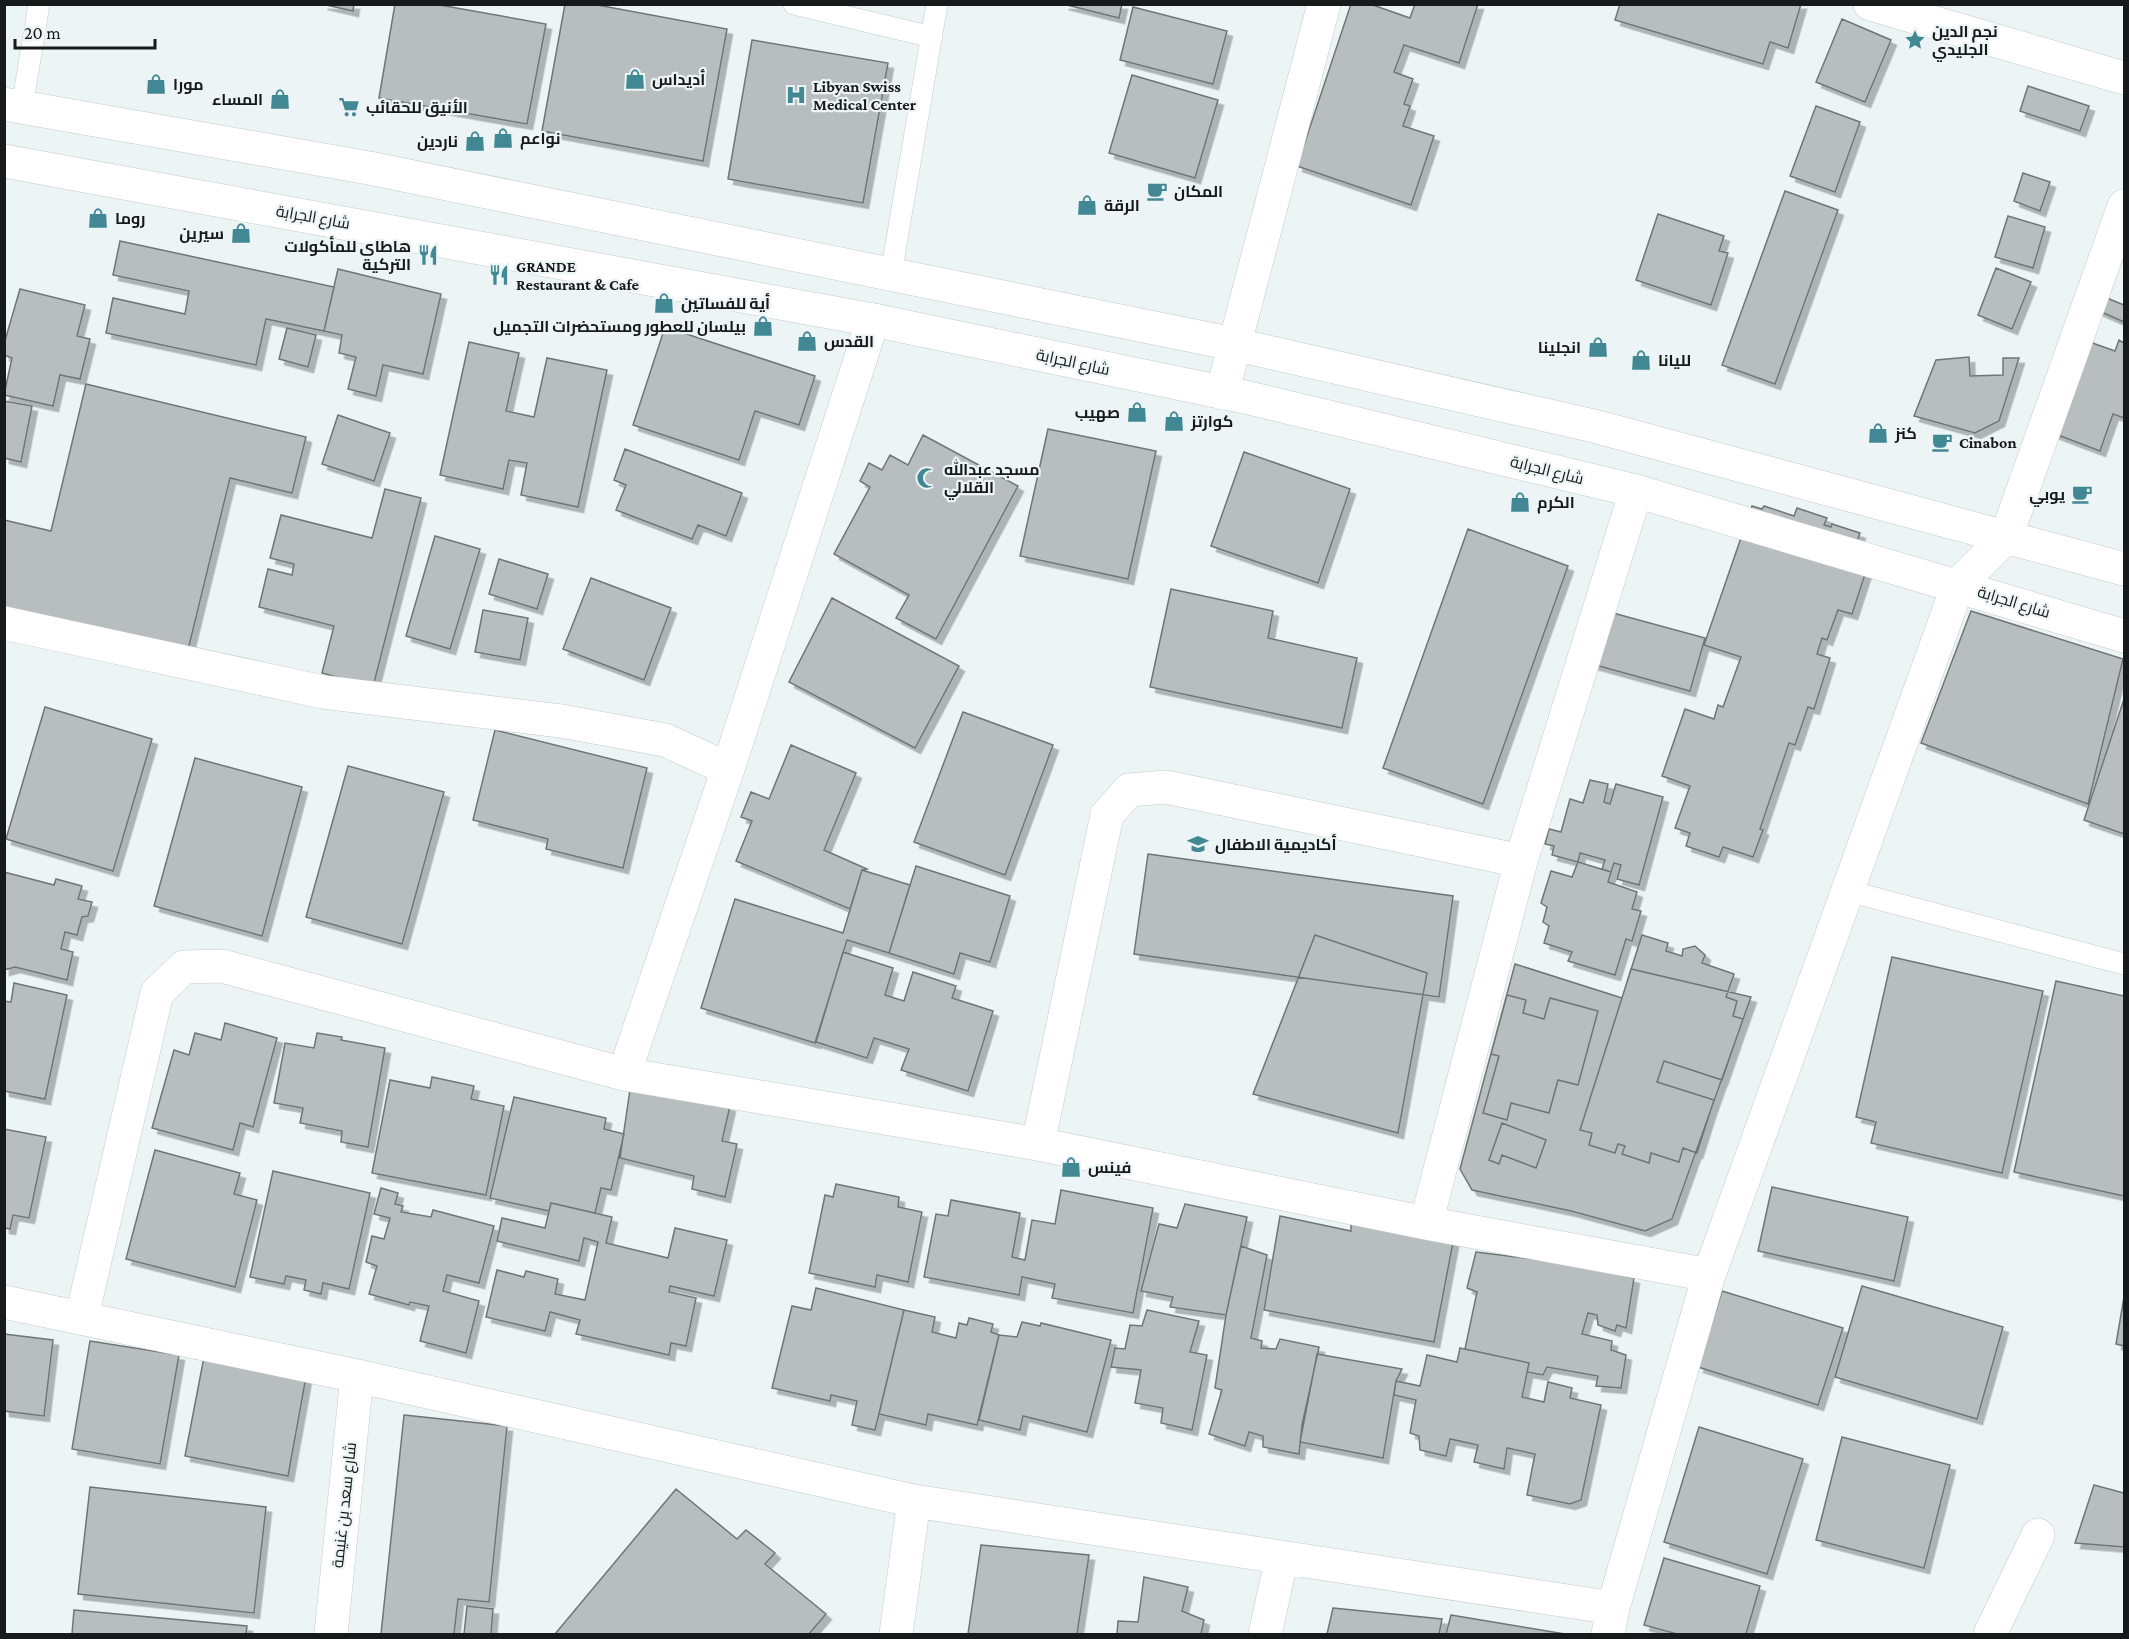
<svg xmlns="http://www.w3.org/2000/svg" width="2129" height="1639" font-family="'Crimson Pro',Cairo,serif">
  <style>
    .building { fill: #b8bebf; stroke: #707677; stroke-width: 1.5; filter: url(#shadow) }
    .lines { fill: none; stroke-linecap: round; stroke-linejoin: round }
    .service-casing { stroke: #c4cacb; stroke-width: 22 }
    .minor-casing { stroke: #c4cacb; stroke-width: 34 }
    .primary-casing { stroke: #c4cacb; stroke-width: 34 }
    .service { stroke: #fff; stroke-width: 21 }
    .minor { stroke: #fff; stroke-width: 33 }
    .primary { stroke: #fff; stroke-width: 33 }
    .labels { text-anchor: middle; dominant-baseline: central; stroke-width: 4.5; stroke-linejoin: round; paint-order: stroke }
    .poi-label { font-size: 16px; font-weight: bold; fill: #17191a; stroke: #edf4f5; text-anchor: start }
    .street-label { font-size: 16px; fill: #17191a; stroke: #edf4f5 }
  </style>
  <defs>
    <filter id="shadow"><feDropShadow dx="5.5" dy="5.5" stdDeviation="0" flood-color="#0004"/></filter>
  </defs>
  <rect width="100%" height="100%" fill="#edf4f5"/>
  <path class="building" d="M322,4H354L353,11Z
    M395,4H434L546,24L527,124L379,98Z
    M565,4H592L727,29L703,161L542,131Z
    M1063,4H1122L1119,18Z
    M1351,4H1370L1410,18L1415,4H1478L1459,63L1404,45L1394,72L1413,79L1404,104L1410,106L1403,126L1434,136L1411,205L1297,166Z
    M1620,4H1801L1788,48L1770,42L1763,64L1615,20Z
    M1133,7L1227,31L1213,84L1120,60Z
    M1842,19L1891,40L1865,102L1816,82Z
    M752,40L888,63L863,203L728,179Z
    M1132,75L1218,100L1195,178L1109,153Z
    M2028,86L2089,106L2080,131L2020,111Z
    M1816,106L1860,122L1835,192L1790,176Z
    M2023,173L2050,182L2040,211L2014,201Z
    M1785,191L1838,210L1775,384L1722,365Z
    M1658,214L1724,236L1719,251L1728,253L1711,305L1636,280Z
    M2008,216L2045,227L2033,268L1995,257Z
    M120,241L334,287L324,331L266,319L256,365L106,333L113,298L185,314L189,291L113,275Z
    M1996,268L2031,282L2012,329L1978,315Z
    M338,269L441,294L423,374L383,365L376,396L348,389L356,357L339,353L342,335L324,331Z
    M20,289L85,305L77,336L90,339L80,379L60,375L53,406L4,395L12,358L4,355V344Z
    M2102,296L2124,305V322L2097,310Z
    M665,327L815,376L799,425L755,411L739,460L633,425Z
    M287,328L316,335L308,367L279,359Z
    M2084,340L2115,351L2119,340L2124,343V418L2113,414L2100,451L2050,432Z
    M469,342L519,353L506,411L534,417L547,358L607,370L578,507L521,495L527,463L509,460L503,489L440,475Z
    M1969,357L1970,376L2003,375V358H2019L1999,421L1975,433L1914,416L1936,360Z
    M86,384L306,437L292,493L230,478L187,654L4,610V520L51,531Z
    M4,401L32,406L21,462L4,458Z
    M338,415L390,433L374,481L322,464Z
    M1048,429L1156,451L1128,579L1020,556Z
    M923,435L1018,486L936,639L896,618L909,595L834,554L870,487L860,481L869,463L882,470L890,455L908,465Z
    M625,449L742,493L726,536L698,525L692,539L616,510L626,485L614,480Z
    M1244,452L1350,489L1318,583L1211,546Z
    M385,489L421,498L373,687L322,673L334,626L259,607L268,569L292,575L294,564L270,558L281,515L372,538Z
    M1752,506L1762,509L1764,506L1794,516L1797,508L1827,518L1824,525L1831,527L1832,524L1860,533L1856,544L1873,550L1852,614L1838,610L1827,640L1822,638L1817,654L1830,658L1814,709L1808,707L1795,745L1789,743L1760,829L1763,830L1753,857L1723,847L1719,857L1686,846L1690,833L1675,828L1690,786L1662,776L1685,709L1714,719L1718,705L1723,707L1741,657L1704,645Z
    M1468,529L1568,566L1483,804L1383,768Z
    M435,536L480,549L450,649L406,636Z
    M499,559L548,574L537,609L489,594Z
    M591,578L671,608L644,680L563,649Z
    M1171,589L1273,611L1268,638L1357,658L1342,728L1150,687Z
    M832,598L959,666L915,748L789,682Z
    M483,610L528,618L520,660L475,652Z
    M1602,610L1705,638L1690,691L1588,663Z
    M1971,611L2123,659L2088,804L1921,743Z
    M2124,699V834L2084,820Z
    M45,707L152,739L113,871L6,839Z
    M963,712L1053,745L1005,875L914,842Z
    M495,730L647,768L623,868L546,849L548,839L473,820Z
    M791,745L856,773L824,850L867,869L862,870L850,909L736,861L752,821L741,817L751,792L769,799Z
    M195,758L302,787L262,936L154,906Z
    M348,766L444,792L402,944L306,917Z
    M1590,780L1608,784L1604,802L1610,804L1616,784L1663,797L1639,885L1617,879L1621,865L1614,863L1611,872L1602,869L1605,860L1580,853L1578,862L1552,855L1554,846L1545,844L1549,829L1561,832L1570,799L1583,803Z
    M1148,854L1453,896L1439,997L1134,954Z
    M1578,862L1611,872L1608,882L1637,892L1632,909L1641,911L1632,941L1626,939L1615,975L1568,961L1572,952L1544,943L1549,926L1543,922L1547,907L1541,903L1551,871L1572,877Z
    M916,866L1010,896L990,962L960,953L954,974L889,953Z
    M862,870L910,885L889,953L847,940L815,1043L701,1008L735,899L843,933Z
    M4,872L54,885L56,879L82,886L78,899L92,902L88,916L82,917L77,935L65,932L61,949L73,952L67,980L15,967L4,970Z
    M1315,935L1427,973L1398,1133L1253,1094Z
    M1642,935L1668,943L1666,951L1682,956L1683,949L1695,946L1705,955L1702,963L1734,974L1726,997L1737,1001L1733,1016L1743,1019L1722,1080L1664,1061L1657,1082L1714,1100L1697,1153L1683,1148L1679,1162L1651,1153L1649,1163L1622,1154L1625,1146L1618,1144L1615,1153L1589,1145L1592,1133L1580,1130Z
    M843,952L893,968L885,995L904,1001L913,972L956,986L952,998L993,1011L968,1091L901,1070L909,1049L874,1038L867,1058L816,1042Z
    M1892,957L2043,991L2002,1173L1871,1143L1876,1122L1856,1117Z
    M1515,964L1622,998L1631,969L1751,997L1672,1219L1645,1231L1571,1211L1472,1190L1460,1169Z
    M2056,981L2124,996V1196L2014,1172Z
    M14,983L67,995L45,1099L4,1091V1001L11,1002Z
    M1507,995L1526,1000L1523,1013L1544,1019L1550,998L1598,1011L1578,1085L1558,1080L1549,1113L1511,1103L1507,1120L1483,1113L1499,1056L1491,1054Z
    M225,1023L277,1038L253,1127L240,1123L233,1150L152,1128L174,1050L189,1055L195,1033L221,1040Z
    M317,1033L342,1037L341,1040L385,1048L368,1147L341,1142L342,1131L300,1123L303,1108L274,1103L285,1043L314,1048Z
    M432,1077L474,1086L471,1099L504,1106L486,1195L372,1173L390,1080L430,1088Z
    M631,1083L730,1106L722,1141L737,1144L725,1197L692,1189L694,1176L620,1158Z
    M514,1097L606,1118L604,1129L624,1134L611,1190L601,1188L595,1213L551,1203L549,1211L490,1198Z
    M1502,1123L1546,1140L1536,1168L1502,1155L1499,1164L1489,1160Z
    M4,1129L46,1137L29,1218L13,1215L10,1229L4,1228Z
    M155,1150L240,1173L234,1194L257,1200L235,1287L126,1259Z
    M273,1171L370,1193L349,1289L323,1283L321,1294L304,1290L306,1280L286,1276L284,1284L250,1277Z
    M836,1184L899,1197L898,1207L922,1212L908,1282L877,1275L875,1287L809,1273L825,1195L833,1197Z
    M1772,1187L1908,1217L1894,1281L1758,1251Z
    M381,1188L398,1193L395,1204L403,1206L401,1212L431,1217L433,1210L494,1226L479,1283L447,1275L443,1291L479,1301L466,1353L420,1341L429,1306L410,1302L409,1305L369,1294L377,1266L366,1262L372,1236L384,1239L390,1218L374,1214Z
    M1061,1190L1153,1208L1133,1313L1052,1298L1055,1284L1022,1277L1019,1295L924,1277L936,1214L948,1216L951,1200L1020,1213L1012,1257L1025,1260L1032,1220L1055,1224Z
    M551,1203L612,1217L606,1243L668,1258L675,1228L727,1240L714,1296L670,1286L669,1292L696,1298L686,1346L671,1343L669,1355L576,1334L580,1320L550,1312L545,1331L486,1317L497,1270L524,1277L526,1271L558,1279L555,1294L585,1300L598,1242L584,1238L579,1261L497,1241L502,1218L545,1228Z
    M1185,1204L1247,1217L1226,1315L1170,1307L1173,1297L1141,1291L1159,1224L1177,1228Z
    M1280,1216L1351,1231V1221L1454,1237L1434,1342L1264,1310Z
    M1241,1246L1267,1255L1251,1338L1262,1341L1261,1348L1276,1349L1280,1339L1319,1347L1302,1425L1299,1454L1263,1447V1436L1249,1432L1245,1446L1209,1434L1222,1390L1215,1388L1226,1315Z
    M1476,1252L1573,1264L1634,1278L1626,1328L1617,1325L1615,1331L1598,1325L1597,1315L1588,1313L1582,1334L1612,1341L1611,1350L1626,1355L1621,1388L1596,1386L1598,1376L1547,1367L1543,1375L1527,1372L1529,1363L1465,1349L1477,1292L1467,1288Z
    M1862,1286L2003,1327L1977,1419L1835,1377Z
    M816,1288L904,1310L875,1430L852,1425L857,1401L831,1395L830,1401L772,1388L792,1306L811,1310Z
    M1722,1291L1843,1328L1818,1405L1698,1367Z
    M2124,1297V1346L2116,1344Z
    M904,1310L935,1317L932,1332L956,1338L959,1323L967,1325L969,1318L993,1324L991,1332L999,1335L977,1425L928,1414L926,1425L879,1414Z
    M1147,1310L1199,1321L1190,1352L1207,1355L1192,1430L1161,1423L1163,1408L1135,1403L1141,1370L1111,1367L1115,1348L1125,1349L1130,1325L1142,1326Z
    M1022,1322L1040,1326L1041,1323L1111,1340L1087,1432L1023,1416L1020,1430L979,1420L999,1335L1017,1337Z
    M4,1334L53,1340L44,1416L4,1411Z
    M90,1341L179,1355L160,1464L72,1449Z
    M1460,1348L1529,1363L1522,1397L1544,1402L1548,1382L1572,1388L1570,1398L1601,1405L1581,1500L1570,1504L1527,1495L1535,1454L1507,1448L1504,1469L1474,1462L1478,1445L1450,1439L1446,1456L1420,1450L1419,1436L1410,1433L1416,1400L1394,1395L1396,1381L1420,1386L1427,1355L1457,1362Z
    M1317,1354L1402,1369L1396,1381L1383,1458L1300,1442Z
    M204,1357L306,1377L288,1476L185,1456Z
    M404,1415L507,1426L489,1602L458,1599L454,1634H381Z
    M1699,1427L1803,1459L1767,1574L1664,1542Z
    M1842,1437L1950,1465L1924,1568L1816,1540Z
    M2094,1485L2124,1493V1547L2075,1543Z
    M90,1487L266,1507L254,1613L78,1594Z
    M676,1489L737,1539L746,1530L775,1553L765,1564L826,1614L809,1634H555Z
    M981,1545L1089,1555L1077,1634H968Z
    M1664,1558L1760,1586L1746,1634H1677L1644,1625Z
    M1144,1577L1188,1587L1182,1611L1204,1620L1201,1634H1117L1118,1621L1138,1622Z
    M467,1606L493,1609L491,1634H464Z
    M1333,1608L1442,1619L1439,1634H1327Z
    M74,1610L247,1626L246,1634H72Z
    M1451,1615L1565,1634H1446Z"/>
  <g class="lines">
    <g class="service-casing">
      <path id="service" d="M794,4L932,37
        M22,107L39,4
        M891,274L937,4
        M1848,891L2124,964"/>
    </g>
    <g class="minor-casing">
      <path id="minor" d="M1870,4L2124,78
        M1222,393L1324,4
        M4,623L323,692L561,721L665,740L728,769
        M624,1074L728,769L873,320
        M1038,1144L1107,815L1129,790L1166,787L1521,861
        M1426,1223L1521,861L1636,491
        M4,1302L357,1376L914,1501L1613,1608
        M82,1316L157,993L184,967L222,966L624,1074L1038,1144L1426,1223L1709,1275
        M331,1634L357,1376
        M896,1634L914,1501
        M1265,1634L1282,1557
        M1608,1634L1613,1608L1709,1275L1958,585L2006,537L2124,206
        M1990,1634L2038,1535"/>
    </g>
    <g class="primary-casing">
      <path id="primary" d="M4,104L369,168L1233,344L1594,426L2124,569
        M4,161L873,320L1245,397L1636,491L2124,636"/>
    </g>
    <use href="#service" class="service"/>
    <use href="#minor" class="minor"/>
    <use href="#primary" class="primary"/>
  </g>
  <defs>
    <g id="sight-bare" transform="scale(1.62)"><path d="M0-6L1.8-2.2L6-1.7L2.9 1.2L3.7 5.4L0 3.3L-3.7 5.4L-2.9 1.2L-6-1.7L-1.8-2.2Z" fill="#428894" stroke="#edf4f5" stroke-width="2.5" paint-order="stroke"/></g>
    <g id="shop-bare" transform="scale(1.62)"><path d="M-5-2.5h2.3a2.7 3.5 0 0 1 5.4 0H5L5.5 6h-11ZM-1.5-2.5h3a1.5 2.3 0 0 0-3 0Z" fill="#428894" stroke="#edf4f5" stroke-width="2.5" paint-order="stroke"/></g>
    <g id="hospital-bare" transform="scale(1.62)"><path d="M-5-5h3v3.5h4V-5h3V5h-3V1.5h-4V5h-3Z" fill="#428894" stroke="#edf4f5" stroke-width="2.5" paint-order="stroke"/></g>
    <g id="supermarket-bare" transform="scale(1.62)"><path d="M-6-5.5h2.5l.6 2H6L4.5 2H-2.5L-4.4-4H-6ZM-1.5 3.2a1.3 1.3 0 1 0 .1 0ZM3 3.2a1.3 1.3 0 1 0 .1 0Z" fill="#428894" stroke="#edf4f5" stroke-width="2.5" paint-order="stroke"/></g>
    <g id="cafe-bare" transform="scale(1.62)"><path d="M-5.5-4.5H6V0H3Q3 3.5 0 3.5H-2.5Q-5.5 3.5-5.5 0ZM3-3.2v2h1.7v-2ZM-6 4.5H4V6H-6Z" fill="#428894" stroke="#edf4f5" stroke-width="2.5" paint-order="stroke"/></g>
    <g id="restaurant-bare" transform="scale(1.62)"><path d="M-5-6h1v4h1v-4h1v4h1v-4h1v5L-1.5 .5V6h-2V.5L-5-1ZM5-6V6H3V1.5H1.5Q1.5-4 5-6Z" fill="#428894" stroke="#edf4f5" stroke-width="2.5" paint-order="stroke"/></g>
    <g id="mosque-bare" transform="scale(1.62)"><path d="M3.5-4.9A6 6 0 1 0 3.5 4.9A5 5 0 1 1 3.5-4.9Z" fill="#428894" stroke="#edf4f5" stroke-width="2.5" paint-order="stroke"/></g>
    <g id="school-bare" transform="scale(1.62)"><path d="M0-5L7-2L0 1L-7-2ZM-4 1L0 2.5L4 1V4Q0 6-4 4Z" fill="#428894" stroke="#edf4f5" stroke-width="2.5" paint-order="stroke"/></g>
  </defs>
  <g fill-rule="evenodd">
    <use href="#sight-bare" x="1915" y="40"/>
    <use href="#shop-bare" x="635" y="79"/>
    <use href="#shop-bare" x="156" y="84"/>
    <use href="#hospital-bare" x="796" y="95"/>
    <use href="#shop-bare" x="280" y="99"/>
    <use href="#supermarket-bare" x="349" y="107"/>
    <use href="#shop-bare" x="503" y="138"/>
    <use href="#shop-bare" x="475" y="141"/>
    <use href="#cafe-bare" x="1157" y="191"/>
    <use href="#shop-bare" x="1087" y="205"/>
    <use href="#shop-bare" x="98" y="218"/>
    <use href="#shop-bare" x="241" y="233"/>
    <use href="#restaurant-bare" x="428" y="255"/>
    <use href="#restaurant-bare" x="499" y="275"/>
    <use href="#shop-bare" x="664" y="303"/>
    <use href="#shop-bare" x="763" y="326"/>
    <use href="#shop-bare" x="807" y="341"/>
    <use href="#shop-bare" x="1598" y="347"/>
    <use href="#shop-bare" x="1641" y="360"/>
    <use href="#shop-bare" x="1137" y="412"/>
    <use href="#shop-bare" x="1174" y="421"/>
    <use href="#shop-bare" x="1878" y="433"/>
    <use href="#cafe-bare" x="1942" y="442"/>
    <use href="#mosque-bare" x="927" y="478"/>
    <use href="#cafe-bare" x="2082" y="494"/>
    <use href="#shop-bare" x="1520" y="502"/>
    <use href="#school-bare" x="1198" y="844"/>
    <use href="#shop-bare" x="1071" y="1167"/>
  </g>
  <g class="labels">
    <g class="poi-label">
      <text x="1932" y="31">نجم الدين<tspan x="1932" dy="18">الجليدي</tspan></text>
      <text x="652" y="79">أديداس</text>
      <text x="173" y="84">مورا</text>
      <text x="813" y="86">Libyan Swiss<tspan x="813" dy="18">Medical Center</tspan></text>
      <text x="263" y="99" text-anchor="end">المساء</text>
      <text x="366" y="107">الأنيق للحقائب</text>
      <text x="520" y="138">نواعم</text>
      <text x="458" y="141" text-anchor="end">ناردين</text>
      <text x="1174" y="191">المكان</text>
      <text x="1104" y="205">الرقة</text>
      <text x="115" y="218">روما</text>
      <text x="224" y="233" text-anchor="end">سيرين</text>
      <text x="411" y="246" text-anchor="end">هاطاي للمأكولات<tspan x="411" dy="18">التركية</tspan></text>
      <text x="516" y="266">GRANDE<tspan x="516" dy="18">Restaurant &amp; Cafe</tspan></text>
      <text x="681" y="303">أية للفساتين</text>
      <text x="746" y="326" text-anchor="end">بيلسان للعطور ومستحضرات التجميل</text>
      <text x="824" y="341">القدس</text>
      <text x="1581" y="347" text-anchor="end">انجلينا</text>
      <text x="1658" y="360">لليانا</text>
      <text x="1120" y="412" text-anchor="end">صهيب</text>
      <text x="1191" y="421">كوارتز</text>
      <text x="1895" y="433">كنز</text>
      <text x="1959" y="442">Cinabon</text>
      <text x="944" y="469">مسجد عبدالله<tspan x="944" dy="18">القلالي</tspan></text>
      <text x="2065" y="494" text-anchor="end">يوبي</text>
      <text x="1537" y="502">الكرم</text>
      <text x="1215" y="844">أكاديمية الاطفال</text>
      <text x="1088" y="1167">فينس</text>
    </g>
    <g class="street-label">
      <text transform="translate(313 217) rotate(10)">شارع الجرابة</text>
      <text transform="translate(1073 362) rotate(12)">شارع الجرابة</text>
      <text transform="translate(1547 470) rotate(14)">شارع الجرابة</text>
      <text transform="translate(2014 602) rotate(17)">شارع الجرابة</text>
      <text transform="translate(344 1505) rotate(-84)">شارع سعد بن غنيمة</text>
    </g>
  </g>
  <rect width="2129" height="1639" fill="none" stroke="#17191a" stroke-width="12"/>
  <path d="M15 39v9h140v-9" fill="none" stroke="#17191a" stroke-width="3"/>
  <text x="24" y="39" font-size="18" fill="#17191a" stroke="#edf4f5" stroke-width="4.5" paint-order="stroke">20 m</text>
</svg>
